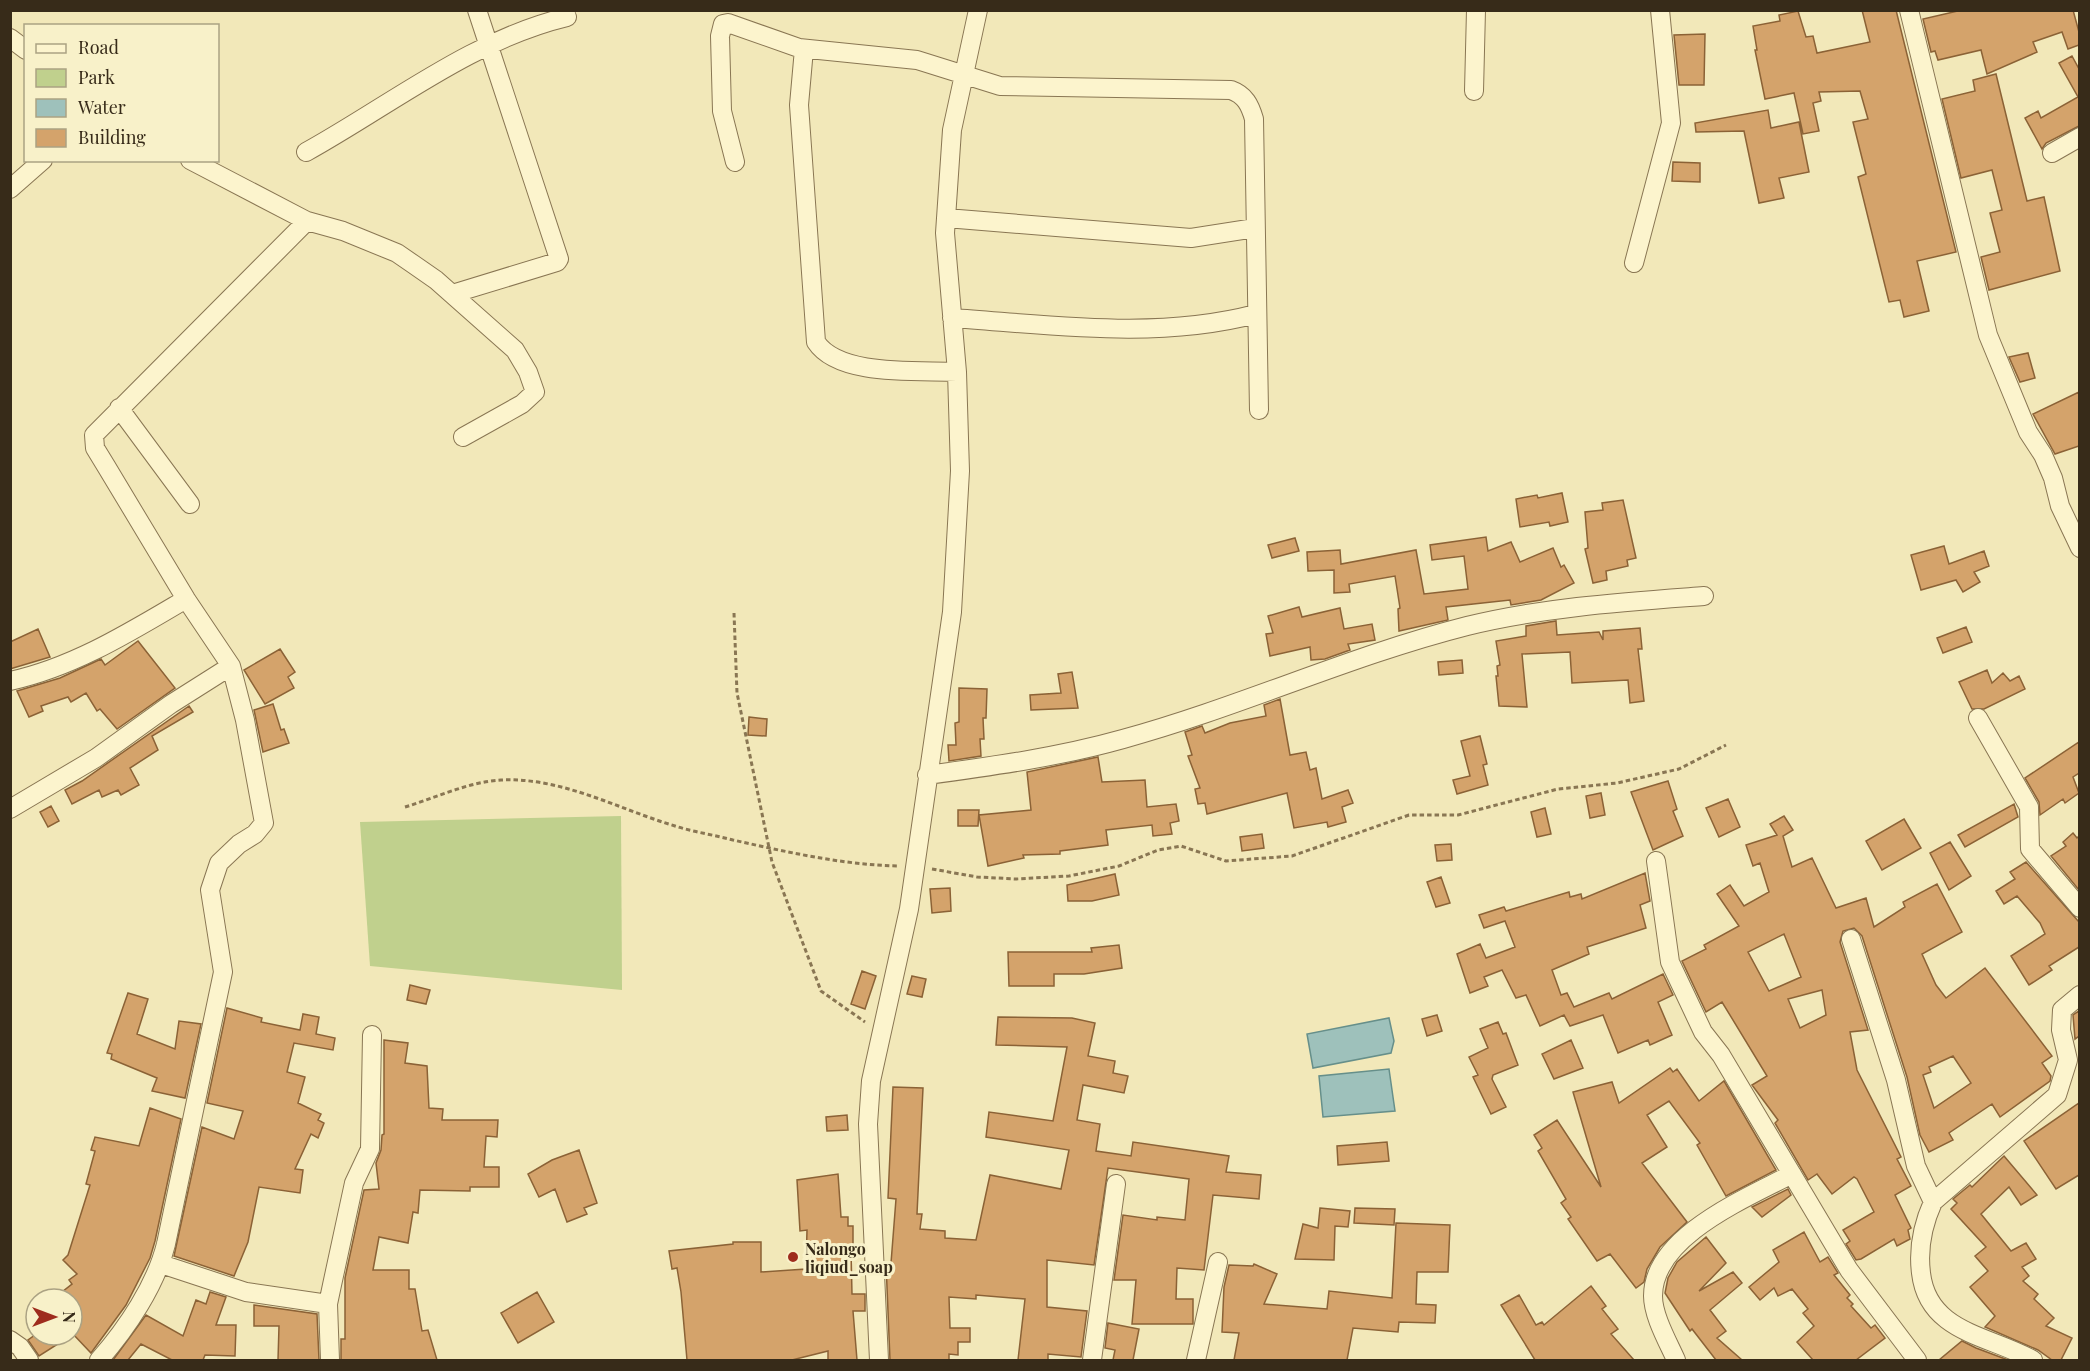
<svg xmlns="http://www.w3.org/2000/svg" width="2090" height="1371" font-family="'Playfair Display',serif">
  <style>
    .green { fill: #c0d08d }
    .water { fill: #9ec1bb; stroke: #668f8a; stroke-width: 1.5 }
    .building { fill: #d4a36b; stroke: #8b6236; stroke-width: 1.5; fill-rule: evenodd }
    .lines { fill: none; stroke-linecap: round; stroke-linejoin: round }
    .minor-casing { stroke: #897653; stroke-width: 20 }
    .path { stroke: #897653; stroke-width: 3; stroke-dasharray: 4.5 3; stroke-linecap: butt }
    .minor { stroke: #fcf4cd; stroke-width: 18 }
    .poi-dot { fill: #9e2c1d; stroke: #f8f1c9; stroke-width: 2 }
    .labels { text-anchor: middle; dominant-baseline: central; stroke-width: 6; stroke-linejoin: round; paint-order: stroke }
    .poi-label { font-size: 16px; font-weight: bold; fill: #372b19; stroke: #f8f1c9; text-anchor: start }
  </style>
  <rect width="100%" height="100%" fill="#f2e8b9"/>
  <path class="green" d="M621,816L622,990L370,966L360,822Z"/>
  <path class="water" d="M1389,1018L1394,1041L1391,1053L1313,1068L1307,1034Z
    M1389,1069L1395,1111L1323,1117L1319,1076Z"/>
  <path class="building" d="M1862,10H1896L1956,252L1917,261L1929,311L1904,317L1900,300L1889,302L1858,177L1866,174L1853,122L1868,119L1860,91L1819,92L1821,101L1813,103L1819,131L1803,134L1794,93L1765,99L1755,50H1757L1753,26L1780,21L1779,15L1798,11L1806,37L1813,36L1817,53L1870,42Z
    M1962,10H2073L2079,32V45L2068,49L2062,32L2033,42L2037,52L1987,74L1981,50L1938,60L1935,51L1931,52L1923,19Z
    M1705,34L1704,85H1679L1674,35Z
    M2072,56L2079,69V126L2046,143L2042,149L2025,118L2038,111L2041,118L2078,97L2059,63Z
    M1996,74L2027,201L2044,197L2060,271L1989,290L1981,257L2000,252L1990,213L2002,210L1992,170L1961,178L1942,99L1975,91L1973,80Z
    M1768,110L1771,128L1799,122L1809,172L1779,178L1784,198L1759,203L1744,131L1696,132L1695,123Z
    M1673,162L1700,163V182L1672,181Z
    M2028,353L2035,378L2020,382L2009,357Z
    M2079,392V446L2055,454L2033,414Z
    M1562,493L1568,522L1550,526L1549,522L1520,527L1516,499L1537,495L1538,498Z
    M1623,500L1636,558L1627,560L1628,566L1606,571L1607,580L1593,583L1585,549L1588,548L1585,512L1603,510L1602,503Z
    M1486,537L1488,551L1511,542L1520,562L1553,548L1561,567L1564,565L1574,583L1541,600L1511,605L1510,600L1446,607L1448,620L1399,631L1398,609L1400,608L1395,576L1349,584L1350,592L1334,593V570L1308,571L1307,552L1340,550L1341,564L1416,550L1424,594L1468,589L1464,556L1432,560L1430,545Z
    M1295,538L1299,551L1272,558L1268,545Z
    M1944,546L1949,564L1984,551L1989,566L1974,572L1980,582L1963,592L1956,580L1921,590L1911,555Z
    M1299,607L1302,617L1340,608L1344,629L1372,624L1375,640L1348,644L1350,650L1325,659L1311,660L1310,647L1270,656L1266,634L1273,633L1268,616Z
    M1556,621L1557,635L1599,632L1603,640V631L1640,628L1642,649H1638L1644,701L1630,703L1628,680L1572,683L1570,652L1522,654L1527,707L1499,706L1496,676H1498L1497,666L1500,665L1496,641L1526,636V626Z
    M1966,627L1972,642L1943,653L1937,638Z
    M38,629L50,657L10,669V642Z
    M138,641L175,688L117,729L100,709L97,711L86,693L71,702L68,697L41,706L43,711L29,717L17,691L60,678L101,659L105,665Z
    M280,649L295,672L288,677L294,688L265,704L244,670Z
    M1462,660L1463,673L1439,675L1438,662Z
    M1987,670L1992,683L2003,673L2010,681L2019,676L2025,689L1984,709H1972L1959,682Z
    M1072,672L1078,708L1031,710L1030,695L1061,693L1058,674Z
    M959,688L987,689L986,718H983L984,739H980L981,756L949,761L948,745H956L955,723L959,722Z
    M1280,699L1290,755L1306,752L1310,770L1316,768L1322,799L1348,790L1353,803L1342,807L1346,822L1328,827L1327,822L1294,828L1287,793L1207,814L1205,803L1198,804L1195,789L1200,788L1188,756L1192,755L1185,732L1202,726L1205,733L1230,723L1266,716L1264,705Z
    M273,704L281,730L284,729L289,743L263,752L254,710Z
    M189,706L193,712L152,736L158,750L130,768L139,785L121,795L118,790L102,797L99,790L72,804L65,790L82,781Z
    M749,717L767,719L766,736L748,735Z
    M1480,736L1487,764L1483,765L1488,785L1457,794L1453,780L1470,776L1461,741Z
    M2079,742V773L2073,777L2079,793L2065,803L2063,799L2040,815L2039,802L2025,778Z
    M1098,757L1102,782L1145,780L1147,807L1176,804L1179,821L1170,823L1172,834L1153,836L1152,825L1106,830L1108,845L1060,851V854L1023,855L1024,858L988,866L979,815L1031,810L1027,772Z
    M1668,781L1677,809L1673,811L1683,836L1653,850L1631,792Z
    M1601,793L1605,815L1590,818L1586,796Z
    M1728,799L1740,827L1719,837L1706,808Z
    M2014,804L2018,817L1965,847L1958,835Z
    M51,806L59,821L48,827L40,812Z
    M1545,808L1551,834L1537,837L1531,812Z
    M958,810H979L978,826H958Z
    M1784,816L1793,830L1783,836L1792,867L1812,858L1836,908L1866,898L1874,927L1905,907L1903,902L1937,884L1962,932L1922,954L1936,985L1946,998L1985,968L2052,1056L2042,1063L2051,1076L2050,1081L2000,1117L1992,1104L1949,1133L1953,1140L1929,1152L1920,1135L1907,1077L1862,936L1854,928L1843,931L1840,942L1868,1030L1850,1032L1857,1070L1901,1157L1897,1159L1911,1186L1895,1195L1911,1228L1908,1230L1910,1239L1897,1246L1894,1239L1861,1259L1856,1260L1846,1244L1850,1241L1843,1230L1874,1212L1857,1179L1854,1177L1832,1194L1817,1174L1808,1180L1775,1123L1778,1120L1752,1085L1767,1076L1722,1002L1706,1012L1682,961L1706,949L1704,945L1739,926L1717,894L1730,885L1744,906L1769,892L1760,863L1753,866L1746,845L1777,835L1770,824ZM1784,934L1801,977L1769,991L1748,952ZM1822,990L1826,1015L1800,1028L1788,999ZM1953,1056L1971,1083L1934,1108L1923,1075L1931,1072L1929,1067Z
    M1904,819L1921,848L1882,870L1866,841Z
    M2073,833L2077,838L2079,836V890L2051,856L2066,846L2063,842Z
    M1262,834L1264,848L1242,851L1240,837Z
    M1950,842L1971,876L1949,890L1930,853Z
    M1451,844L1452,860L1437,861L1435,845Z
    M2026,862L2079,922V947L2049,966L2052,970L2029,985L2011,956L2045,934L2040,923L2017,896L2004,904L1996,891L2015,879L2010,872Z
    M1645,873L1650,901L1640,905L1646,928L1587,947L1589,954L1552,970L1561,995L1567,993L1574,1007L1609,993L1612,999L1663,974L1673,995L1658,1002L1672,1035L1650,1045L1648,1040L1618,1053L1603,1015L1570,1026L1564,1015L1540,1026L1526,995L1516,998L1502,970L1484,977L1488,986L1470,993L1457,954L1480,944L1486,958L1515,947L1505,921L1484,928L1479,915L1504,907L1506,911L1569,892L1570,897L1581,894L1582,899Z
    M1115,874L1119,895L1092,901H1068L1067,885Z
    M1441,877L1450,903L1436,907L1427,882Z
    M950,888L951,911L932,913L930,889Z
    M1119,945L1122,968L1084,974H1054V986H1009L1008,952H1092L1091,948Z
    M862,971L876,976L865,1009L851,1004Z
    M912,976L926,979L922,997L907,994Z
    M410,985L430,990L426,1004L407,1000Z
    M128,993L148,999L137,1034L175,1049L179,1021L201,1024L185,1098L152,1091L157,1078L111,1059L112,1054L107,1053Z
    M227,1008L262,1018L261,1022L300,1030L303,1014L319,1017L316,1034L335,1038L333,1050L294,1043L287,1072L305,1077L298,1103L321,1114L318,1120L324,1123L318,1138L311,1134L295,1169L303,1170L300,1193L259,1187L248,1242L234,1276L174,1256L202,1127L234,1139L243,1111L207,1103Z
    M2079,1011V1036L2075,1039L2073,1015Z
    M1437,1015L1442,1031L1427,1036L1422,1019Z
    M998,1017L1072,1018L1095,1023L1088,1056L1115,1061L1113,1073L1128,1076L1124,1093L1083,1085L1077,1120L1100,1124L1096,1151L1131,1156L1133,1142L1229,1156L1226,1172L1261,1175L1259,1199L1213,1195L1204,1270L1177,1268L1176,1299H1193V1324H1132L1136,1280H1114L1123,1215L1157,1220V1217L1185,1220L1189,1179L1108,1168L1094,1265L1047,1260V1307L1087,1311L1081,1357L1048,1354V1360H1018L1025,1299L976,1295V1299L949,1297L950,1328H970V1342H958V1355L949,1354V1360H890L886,1263H891L896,1199L888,1198L893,1087L923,1088L917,1214H922L920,1229L945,1231V1238L976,1240L990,1175L1061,1189L1069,1150L986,1137L989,1112L1053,1121L1067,1047L996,1045Z
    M1498,1022L1503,1034L1506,1033L1518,1065L1493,1075L1492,1079L1506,1107L1491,1114L1473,1077L1478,1075L1469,1057L1488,1048L1480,1029Z
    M384,1040L408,1043L405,1063L427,1066L429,1108L443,1109L442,1120H498L497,1137L486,1136L484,1167H499V1187H470V1191L420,1190L418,1213L413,1212L408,1243L379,1237L373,1270H409V1289H415L422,1331L428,1330L437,1360H341V1339H345V1278L364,1190L379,1189L376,1163L381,1150L382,1135L384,1134Z
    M1571,1040L1583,1068L1554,1079L1542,1054Z
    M1670,1068L1673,1072L1677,1069L1699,1101L1724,1081L1776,1170L1726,1196L1697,1145L1700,1143L1669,1101L1647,1115L1667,1147L1642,1163L1687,1222L1660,1247L1647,1269L1644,1282L1636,1288L1610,1254L1597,1261L1568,1219L1571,1217L1561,1203L1566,1199L1538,1151L1542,1148L1534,1135L1557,1120L1601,1187L1573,1092L1612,1082L1619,1103Z
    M2079,1103V1175L2056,1189L2024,1141Z
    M150,1108L181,1119L155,1241L150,1258L126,1305L91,1353L72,1333V1299H53L72,1284L69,1280L77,1274L63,1260L68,1255L90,1185L86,1184L95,1151L91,1150L95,1137L139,1146Z
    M847,1115L848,1130L827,1131L826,1117Z
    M1387,1142L1389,1161L1338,1165L1337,1146Z
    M579,1150L597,1203L584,1208L587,1214L567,1222L555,1189L539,1197L528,1174L552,1160Z
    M2004,1156L2037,1195L2021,1205L2009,1187L1981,1214L2011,1251L2026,1243L2036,1259L2022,1267L2029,1276L2023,1281L2038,1294L2034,1299L2054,1318L2046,1326L2072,1338L2061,1360H2052L2038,1350L1985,1327L1995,1316L1970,1287L1988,1271L1975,1256L1986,1247L1951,1209L1957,1203L1953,1199L1970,1185L1972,1187Z
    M838,1174L841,1217H848V1226H853V1250H851L852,1294H865V1311H853L857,1360H828V1351L792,1360H687L681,1292L677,1268L672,1269L669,1251L733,1244V1242H761V1272L806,1269L807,1230L800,1231L797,1180Z
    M1788,1189L1791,1195L1762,1217L1752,1207Z
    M1320,1208L1350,1211L1348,1227L1335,1226L1334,1260L1295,1259L1303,1224L1318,1228Z
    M1355,1208L1395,1209L1394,1225L1354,1223Z
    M1396,1223L1450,1225L1448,1272H1417L1416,1304L1436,1305L1435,1323L1399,1322L1398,1332L1353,1328L1347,1360H1234L1239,1333L1222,1332L1224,1287L1229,1265L1253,1266L1254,1264L1277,1274L1264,1304L1327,1309L1329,1291L1392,1298Z
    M1804,1232L1820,1262L1828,1257L1838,1273L1834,1275L1850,1295L1847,1298L1853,1304L1851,1306L1871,1328L1875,1325L1885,1338L1856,1360H1813L1797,1342L1814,1326L1803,1313L1808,1309L1792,1289L1778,1296L1774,1288L1760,1300L1749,1287L1779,1262L1773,1250Z
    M1706,1237L1726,1263L1699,1291L1733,1272L1742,1283L1710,1310L1726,1331L1717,1338L1742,1360H1716L1692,1329L1690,1331L1665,1293L1668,1278L1677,1262Z
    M1591,1286L1606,1306L1602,1309L1618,1329L1611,1334L1634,1360H1535L1501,1305L1519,1295L1536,1325L1542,1322L1544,1325Z
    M210,1292L226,1297L216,1325H236L235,1356L205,1355L203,1360H172L141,1344L128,1360H113L146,1315L183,1336L196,1300L206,1304Z
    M537,1292L554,1322L518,1343L501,1313Z
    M254,1305L317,1314L319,1360H278L279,1326H254Z
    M1108,1323L1139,1329L1133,1360H1113L1115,1350L1105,1348Z
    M35,1335H72L39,1356L28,1340Z
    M1962,1341L1976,1348L2008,1360H1939Z"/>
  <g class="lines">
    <g class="minor-casing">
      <path id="minor" d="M1909,10L1988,335L2028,432L2043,455L2053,478L2060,506L2080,548
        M10,38L26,50
        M804,49L799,105L816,342C839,377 918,370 957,372
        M1474,91L1476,10
        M306,152C391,105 471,40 567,17
        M2052,153L2080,137
        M190,160L307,221L343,231L397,253L413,264L436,280L515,350L528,372L535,392L522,404L463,437
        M735,162L722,111L720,36L723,24L728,23L799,48L917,60L1000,86L1231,90C1245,95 1250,105 1254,119L1259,410
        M10,189L43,160
        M946,218L1191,238L1255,228
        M1634,263L1671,123L1660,10
        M452,294L557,262L559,259L477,10
        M952,318C1053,325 1157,340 1256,314
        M119,408L190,504
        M10,681C74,667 130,632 186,599
        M1978,718L2029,807L2030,849L2080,908
        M927,775C994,766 1059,757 1123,739C1240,707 1349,656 1467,626C1545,607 1624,602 1704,596
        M10,809L96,758L171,704L231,666
        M1656,861L1670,962L1703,1032L1721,1055L1849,1270L1917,1360
        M1851,939L1896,1080L1916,1166L1933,1202
        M161,1264L246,1292L328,1304
        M10,1340L20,1347L29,1360
        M99,1360C127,1328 156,1285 166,1244L223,972L210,890L219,863L239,844L255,834L264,823L245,720L231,666L186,599L106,466L95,448L94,435L307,221
        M330,1360L328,1304L332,1285L354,1183L370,1149L372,1035
        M879,1360L868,1124L871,1081L909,909L952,612L960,471L957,372L945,233L952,130L978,10
        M1092,1360L1116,1184
        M1196,1360L1218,1262
        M1676,1360C1668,1342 1653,1316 1653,1296C1653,1236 1747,1198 1792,1174
        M2033,1360C1989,1335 1928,1333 1921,1273C1918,1249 1923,1224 1933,1202L2057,1095L2068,1060L2061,1030L2062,1010L2080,995"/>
    </g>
    <path class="path" d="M734,613L737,693L772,862L821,991L865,1022
      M405,807C435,798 468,782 501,780C562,777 618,809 675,826C694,832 714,835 733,840C787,852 843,865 899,866
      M932,869L977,877L1016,879L1069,876L1119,866L1158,850L1181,846L1226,861L1292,856L1409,815H1458L1558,789L1617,783L1679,769L1726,745"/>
    <use href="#minor" class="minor"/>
  </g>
  <circle class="poi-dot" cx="793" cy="1257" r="6"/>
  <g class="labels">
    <g class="poi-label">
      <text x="805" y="1248">Nalongo<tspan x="805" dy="18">liqiud_soap</tspan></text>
    </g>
  </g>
  <rect width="2090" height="1371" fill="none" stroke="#372b19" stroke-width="24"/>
  <rect x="24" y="24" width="195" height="138" fill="#f8f1c9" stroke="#aba283" stroke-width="1.5"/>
  <rect x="36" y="44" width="30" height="9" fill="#fcf4cd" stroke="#aba283" stroke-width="1.5"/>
  <text x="78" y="54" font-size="18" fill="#372b19">Road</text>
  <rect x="36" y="69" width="30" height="18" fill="#c0d08d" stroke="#aba283" stroke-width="1.5"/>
  <text x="78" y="84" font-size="18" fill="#372b19">Park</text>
  <rect x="36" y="99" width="30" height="18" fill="#9ec1bb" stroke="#aba283" stroke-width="1.5"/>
  <text x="78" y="114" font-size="18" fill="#372b19">Water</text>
  <rect x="36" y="129" width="30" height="18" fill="#d4a36b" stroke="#aba283" stroke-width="1.5"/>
  <text x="78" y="144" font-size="18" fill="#372b19">Building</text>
  <g transform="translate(54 1317) rotate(90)"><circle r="28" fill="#f8f1c9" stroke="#aba283" stroke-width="1.5"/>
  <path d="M0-4.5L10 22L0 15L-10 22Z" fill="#9e2c1d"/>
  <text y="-9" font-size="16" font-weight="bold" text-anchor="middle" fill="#372b19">N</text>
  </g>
</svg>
